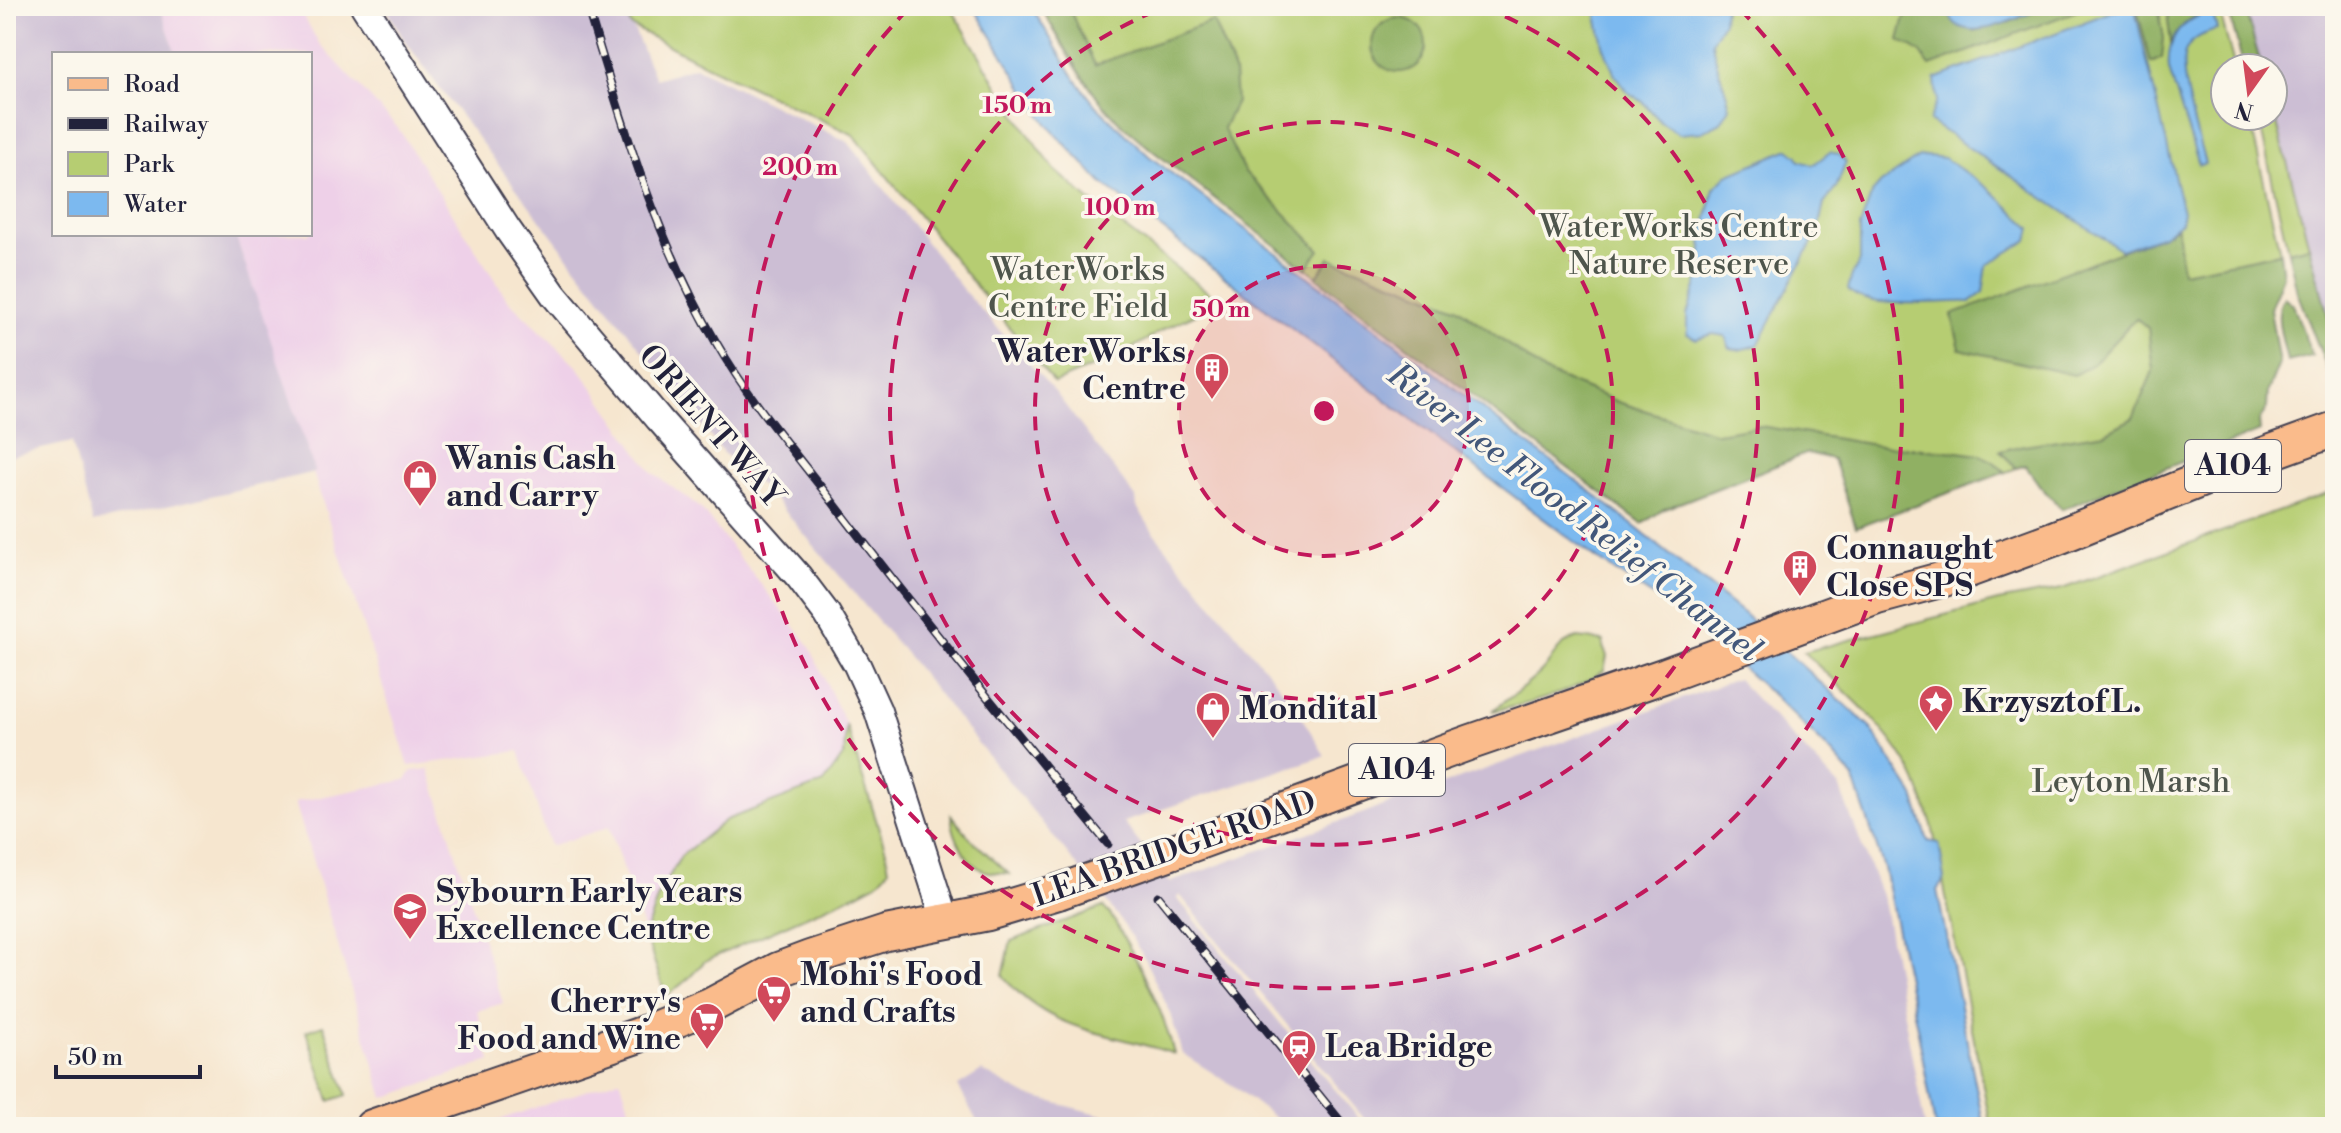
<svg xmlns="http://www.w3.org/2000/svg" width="2341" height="1133" font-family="'Libre Bodoni',serif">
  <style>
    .built { fill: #eed0e8 }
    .industrial { fill: #ccbed4 }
    .green { fill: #b6cd72; stroke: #6c7856; stroke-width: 2 }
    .forest { fill: #90b064; stroke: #596950; stroke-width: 2 }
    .water { fill: #7cb9ef; stroke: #4f6e95; stroke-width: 2 }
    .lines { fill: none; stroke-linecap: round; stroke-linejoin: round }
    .minor-casing { stroke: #423f51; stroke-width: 30 }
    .major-casing { stroke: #423f51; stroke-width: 38 }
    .minor { stroke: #fff; stroke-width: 26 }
    .major { stroke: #fabb8b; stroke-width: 34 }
    .rail-casing { stroke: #22223b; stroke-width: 9 }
    .rail { stroke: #fbf7ec; stroke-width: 6; stroke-dasharray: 18; stroke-linecap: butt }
    .major-bridge-casing { stroke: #423f51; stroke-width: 38; stroke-linecap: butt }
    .major-bridge { stroke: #fabb8b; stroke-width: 34 }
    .ring { fill: none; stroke: #c2185b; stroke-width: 4; stroke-dasharray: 14 10 }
    .labels { text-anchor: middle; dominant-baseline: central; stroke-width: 7; stroke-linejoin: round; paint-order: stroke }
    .shield { fill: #fbf7ec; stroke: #636270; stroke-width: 2 }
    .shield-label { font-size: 30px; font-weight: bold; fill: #22223b }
    .park-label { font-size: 32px; fill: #4e554c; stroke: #fbf7ec }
    .poi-label { font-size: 32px; font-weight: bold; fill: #22223b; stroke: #fbf7ec; text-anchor: start }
    .street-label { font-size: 32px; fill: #22223b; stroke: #fbf7ec }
    .water-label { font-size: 34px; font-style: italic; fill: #42577a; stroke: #fbf7ec }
    .centre { fill: #c2185b; stroke: #fbf7ec; stroke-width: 4 }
    .ring-label { font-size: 24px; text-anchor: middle; font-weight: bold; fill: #c2185b; stroke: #fbf7ec; stroke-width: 7; stroke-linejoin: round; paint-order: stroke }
  </style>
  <rect width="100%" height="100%" fill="#fbf7ec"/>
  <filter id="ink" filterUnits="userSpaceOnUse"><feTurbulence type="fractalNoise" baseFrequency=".0125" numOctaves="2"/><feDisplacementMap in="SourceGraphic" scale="16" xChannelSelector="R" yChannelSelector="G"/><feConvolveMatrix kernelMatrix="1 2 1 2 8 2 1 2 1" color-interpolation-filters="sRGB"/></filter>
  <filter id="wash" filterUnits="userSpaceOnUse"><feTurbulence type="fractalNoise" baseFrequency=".006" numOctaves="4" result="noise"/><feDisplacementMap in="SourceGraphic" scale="32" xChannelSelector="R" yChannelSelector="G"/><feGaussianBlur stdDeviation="1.8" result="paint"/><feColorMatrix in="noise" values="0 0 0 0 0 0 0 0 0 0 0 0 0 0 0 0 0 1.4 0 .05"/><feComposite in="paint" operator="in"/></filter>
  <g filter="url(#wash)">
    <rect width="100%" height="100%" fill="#f6e6cf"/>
    <path class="built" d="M160,6H297L319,43L398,128L507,299L579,368L652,472L701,509L809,645L846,725L844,755L824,783L726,820L658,896L645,934L609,827L550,846L519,751L409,766L235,234H310V54H176Z
      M429,769L503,1003L477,1011L491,1061L384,1098L295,802L406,780L412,771Z
      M620,1079L632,1115L598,1127H479Z"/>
    <path class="industrial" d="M6,6H160L176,54H54V234H235L315,472L93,523L72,442L6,457Z
      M385,6H624L655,79L695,67L848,142L964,291L1055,392L1136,498L1137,507L1154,533L1294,704L1325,756L1123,822L1172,885L1171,882L1737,679L1839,786L1883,901L1925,1127H1371L1180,895L1177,898L1366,1127H1286L1235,1087L1183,1054L1169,1010L1142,954L1120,919L909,658L772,496L724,454L577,268L438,86L403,38Z
      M2244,6H2335V341L2273,109V68H2262Z
      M982,1071L1025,1095L1149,1127H980L958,1086Z"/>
    <path class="green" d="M624,6H950L1000,90L1030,136L1055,170L1101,210L1221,302L1166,328L1121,355L1054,383L854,135L708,66L631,26Z
      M1040,6H2218L2235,68H2225V116H2249L2280,253L2274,254L2262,317L2248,435L2062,509L2025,465L1856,527L1833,459L1808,453L1664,509L1642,524L1153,151C1135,136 1117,121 1102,103C1077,73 1059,39 1040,6Z
      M2276,120L2309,246L2288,251L2260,125Z
      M2335,491V1127H1991L1932,825C1925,804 1918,781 1906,762C1880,719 1839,687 1804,652L1998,601L2062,589Z
      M1578,638L1604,641L1603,647L1607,656L1604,671C1572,692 1531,704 1492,711C1509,698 1527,686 1542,671C1557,655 1554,645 1578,638Z
      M846,725L886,851L889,870L877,883L858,893L705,961L687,980L666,996L645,934L658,896L681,856L726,820L824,783L844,755Z
      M951,815L970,838L1009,874C1003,873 995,873 989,872C966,867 953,836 951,815Z
      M1103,907L1110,914C1137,959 1161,1003 1174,1054C1109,1031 1050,1034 1003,976L1011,941Z
      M323,1025L347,1095L330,1101L306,1031Z"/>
    <path class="forest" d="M1040,6H1068L1095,65L1213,21L1234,71L1236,102L1223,128L1244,171L1320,250L1306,269L1153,151L1120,123L1101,102L1080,72Z
      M1908,6H1948L1974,31L2010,22L2046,6H2090L1930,66L1920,52L1899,40Z
      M2136,6H2158L2164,38L2162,58L2151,63Z
      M2166,6H2214L2215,9C2193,16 2181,22 2171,44Z
      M2227,6H2244L2262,68H2244Z
      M1372 45a27 27 0 1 1 54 0a27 27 0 1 1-54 0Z
      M2177,227L2182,272L2280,253L2283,276L2270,309L2279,364L2268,391L2267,408L2259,421L2260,431L2062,509L2040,486L2025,465L2016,468L2000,451L2024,445L2105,433L2133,418L2153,371L2148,328L2136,318L2093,364L2074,375L1960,349L1952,315L2163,235Z
      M2309,246L2335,341V371L2329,373L2297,292L2288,251Z
      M1330,258L1457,307L1545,372L1618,402L1717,433L1760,426L1875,445L1958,452L1980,455L1993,461L2005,472L1856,527L1833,459L1808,453L1664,509L1642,524L1316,277Z
      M2284,297L2293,304L2312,356L2287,362C2284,343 2272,314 2284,297Z"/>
    <path class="water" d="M973,6H1031L1074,77L1096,106L1149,156L1590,491L1744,614L1869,726L1914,796L1928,841L1939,843L1945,879L1937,890L1984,1127H1935L1919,1037L1884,868L1853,777L1831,752L1775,697L1687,619L1597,559L1322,352L1102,183L1052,130L1035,107Z
      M1595,6H1724L1723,22L1712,41C1715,65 1725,84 1730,107L1721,122L1702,132L1679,134L1661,122L1643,102L1626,91L1614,73L1603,45Z
      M1948,6H2046C2022,16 1952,54 1948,6Z
      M2126,6H2134L2183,212L2181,222L2163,235L2121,250L1929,121L1937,101L1935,79Z
      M2212,11L2217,30C2205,33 2192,38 2186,50C2176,71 2199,139 2205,164L2199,165L2169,70C2166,37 2182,20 2212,11Z
      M1789,149L1798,156L1800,161L1813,165L1830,152L1840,155L1846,162L1836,188L1824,204L1817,233L1758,345L1739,350L1730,348L1725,336L1713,334L1696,339L1687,334V315L1700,274L1703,234L1714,188L1727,175Z
      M1928,156L1944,158L1992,191L2031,228L2028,240L1987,265L1983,293L1970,302C1941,300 1866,312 1848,289L1852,275L1860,261V227L1872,193L1881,183L1919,157Z"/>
  </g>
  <g filter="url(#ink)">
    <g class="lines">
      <g class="minor-casing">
        <path id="minor" d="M364,6L508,230L554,295L659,419L799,577L827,614L857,665L878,711L945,920"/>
      </g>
      <g class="major-casing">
        <path id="major" d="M1171,852L1471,742L1666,675L1877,597L1944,579L2053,539L2255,458L2335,429
          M372,1127L639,1035L710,1006L778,970L810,958L886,933L988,913L1058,892"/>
      </g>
      <use href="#minor" class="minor"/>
      <use href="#major" class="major"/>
      <g class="rail-casing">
        <path id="rail" d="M587,6C622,122 655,238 717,344C750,401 795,453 835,505C923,620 1016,732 1108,844
          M1158,896L1345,1127"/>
      </g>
      <use href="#rail" class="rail"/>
      <g class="major-bridge-casing">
        <path id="major-bridge" d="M1058,892L1171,852"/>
      </g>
      <use href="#major-bridge" class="major-bridge"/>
    </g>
  </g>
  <circle cx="1324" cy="411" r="145" fill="#c2185b" fill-opacity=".12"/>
  <g class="ring">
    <circle cx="1324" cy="411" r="145"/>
    <circle cx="1324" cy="411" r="289"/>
    <path d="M1483 7A434 434 0 1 1 1165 7"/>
    <path d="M1740 9A578 578 0 1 1 908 9"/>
  </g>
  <defs>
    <g id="building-pin" transform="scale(1.8)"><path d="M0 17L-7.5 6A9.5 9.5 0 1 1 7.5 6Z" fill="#d1495b" stroke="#fbf7ec"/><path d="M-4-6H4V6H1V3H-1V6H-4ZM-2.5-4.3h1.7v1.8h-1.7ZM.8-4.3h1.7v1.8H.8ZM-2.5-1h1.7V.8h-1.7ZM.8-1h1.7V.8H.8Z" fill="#fff"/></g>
    <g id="shop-pin" transform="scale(1.8)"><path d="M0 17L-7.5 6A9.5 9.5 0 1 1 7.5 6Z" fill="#d1495b" stroke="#fbf7ec"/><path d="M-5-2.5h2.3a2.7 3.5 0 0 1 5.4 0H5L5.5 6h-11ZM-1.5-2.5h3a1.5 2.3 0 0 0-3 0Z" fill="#fff"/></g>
    <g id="sight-pin" transform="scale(1.8)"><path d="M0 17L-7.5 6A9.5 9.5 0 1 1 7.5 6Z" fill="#d1495b" stroke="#fbf7ec"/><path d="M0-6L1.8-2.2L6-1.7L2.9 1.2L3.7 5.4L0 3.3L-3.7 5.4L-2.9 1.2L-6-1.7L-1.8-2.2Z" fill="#fff"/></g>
    <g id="school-pin" transform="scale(1.8)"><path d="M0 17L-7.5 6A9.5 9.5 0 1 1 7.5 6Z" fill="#d1495b" stroke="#fbf7ec"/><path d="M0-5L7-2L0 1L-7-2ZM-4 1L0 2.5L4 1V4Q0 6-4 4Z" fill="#fff"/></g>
    <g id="supermarket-pin" transform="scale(1.8)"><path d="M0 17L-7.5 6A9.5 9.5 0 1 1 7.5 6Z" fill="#d1495b" stroke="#fbf7ec"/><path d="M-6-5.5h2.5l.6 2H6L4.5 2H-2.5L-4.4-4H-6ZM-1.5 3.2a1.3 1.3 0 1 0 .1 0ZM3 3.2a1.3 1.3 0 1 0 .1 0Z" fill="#fff"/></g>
    <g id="station-pin" transform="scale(1.8)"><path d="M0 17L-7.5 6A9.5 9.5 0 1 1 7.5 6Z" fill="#d1495b" stroke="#fbf7ec"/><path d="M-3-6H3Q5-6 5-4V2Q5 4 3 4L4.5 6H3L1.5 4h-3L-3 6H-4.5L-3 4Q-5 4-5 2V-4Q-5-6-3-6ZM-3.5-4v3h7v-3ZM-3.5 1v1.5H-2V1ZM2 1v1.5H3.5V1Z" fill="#fff"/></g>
  </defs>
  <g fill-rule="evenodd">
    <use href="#building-pin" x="1212" y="370"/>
    <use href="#shop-pin" x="420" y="477"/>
    <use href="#building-pin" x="1800" y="567"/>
    <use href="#sight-pin" x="1936" y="702"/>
    <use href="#shop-pin" x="1213" y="709"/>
    <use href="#school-pin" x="410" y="910"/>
    <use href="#supermarket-pin" x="774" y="993"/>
    <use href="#supermarket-pin" x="707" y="1020"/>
    <use href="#station-pin" x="1299" y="1047"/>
  </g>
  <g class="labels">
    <g class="shield">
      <rect x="2185" y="440" width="96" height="52" rx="6"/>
      <rect x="1349" y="744" width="96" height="52" rx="6"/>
    </g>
    <g class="shield-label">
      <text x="2233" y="466">A104</text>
      <text x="1397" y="770">A104</text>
    </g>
    <g class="park-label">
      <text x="1679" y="227">WaterWorks Centre<tspan x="1679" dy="37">Nature Reserve</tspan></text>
      <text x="1078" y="270">WaterWorks<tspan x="1078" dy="37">Centre Field</tspan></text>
      <text x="2131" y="782">Leyton Marsh</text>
    </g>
    <g class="poi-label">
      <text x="1186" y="352" text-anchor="end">WaterWorks<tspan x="1186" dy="37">Centre</tspan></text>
      <text x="446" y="459">Wanis Cash<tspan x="446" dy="37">and Carry</tspan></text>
      <text x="1826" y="549">Connaught<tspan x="1826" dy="37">Close SPS</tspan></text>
      <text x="1962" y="702">Krzysztof L.</text>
      <text x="1239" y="709">Mondital</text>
      <text x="436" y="892">Sybourn Early Years<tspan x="436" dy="37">Excellence Centre</tspan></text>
      <text x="800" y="975">Mohi's Food<tspan x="800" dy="37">and Crafts</tspan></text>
      <text x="681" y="1002" text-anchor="end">Cherry's<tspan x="681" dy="37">Food and Wine</tspan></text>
      <text x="1325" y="1047">Lea Bridge</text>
    </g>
    <g class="street-label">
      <text transform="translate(711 426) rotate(49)">ORIENT WAY</text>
      <text transform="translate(1174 849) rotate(-19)">LEA BRIDGE ROAD</text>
    </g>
    <g class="water-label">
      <text transform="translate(1574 513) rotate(38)">River Lee Flood Relief Channel</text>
    </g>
  </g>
  <circle cx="1324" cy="411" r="12" class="centre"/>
  <g class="ring-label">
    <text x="1017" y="113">150 m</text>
    <text x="800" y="175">200 m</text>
    <text x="1120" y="215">100 m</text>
    <text x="1221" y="317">50 m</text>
  </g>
  <rect width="2341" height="1133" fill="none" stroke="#fbf7ec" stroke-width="32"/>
  <rect x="52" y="52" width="260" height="184" fill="#fbf7ec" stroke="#a4a2a5" stroke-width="2"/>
  <rect x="68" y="78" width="40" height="12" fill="#fabb8b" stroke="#a4a2a5" stroke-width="2"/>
  <text x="124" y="92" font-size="24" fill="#22223b">Road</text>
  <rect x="68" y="118" width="40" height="12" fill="#22223b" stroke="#a4a2a5" stroke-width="2"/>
  <text x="124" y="132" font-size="24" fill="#22223b">Railway</text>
  <rect x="68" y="152" width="40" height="24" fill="#b6cd72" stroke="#a4a2a5" stroke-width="2"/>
  <text x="124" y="172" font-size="24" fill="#22223b">Park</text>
  <rect x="68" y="192" width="40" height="24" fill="#7cb9ef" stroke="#a4a2a5" stroke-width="2"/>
  <text x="124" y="212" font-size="24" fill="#22223b">Water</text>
  <g transform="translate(2249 92) rotate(194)"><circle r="38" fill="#fbf7ec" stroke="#a4a2a5" stroke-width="2"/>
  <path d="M0-6L14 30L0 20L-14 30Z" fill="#d1495b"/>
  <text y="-12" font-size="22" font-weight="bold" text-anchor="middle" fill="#22223b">N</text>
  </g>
  <path d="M56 1065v12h144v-12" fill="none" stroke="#22223b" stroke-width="4"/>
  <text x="68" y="1065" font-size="24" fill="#22223b" stroke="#fbf7ec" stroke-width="6" paint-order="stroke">50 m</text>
</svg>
